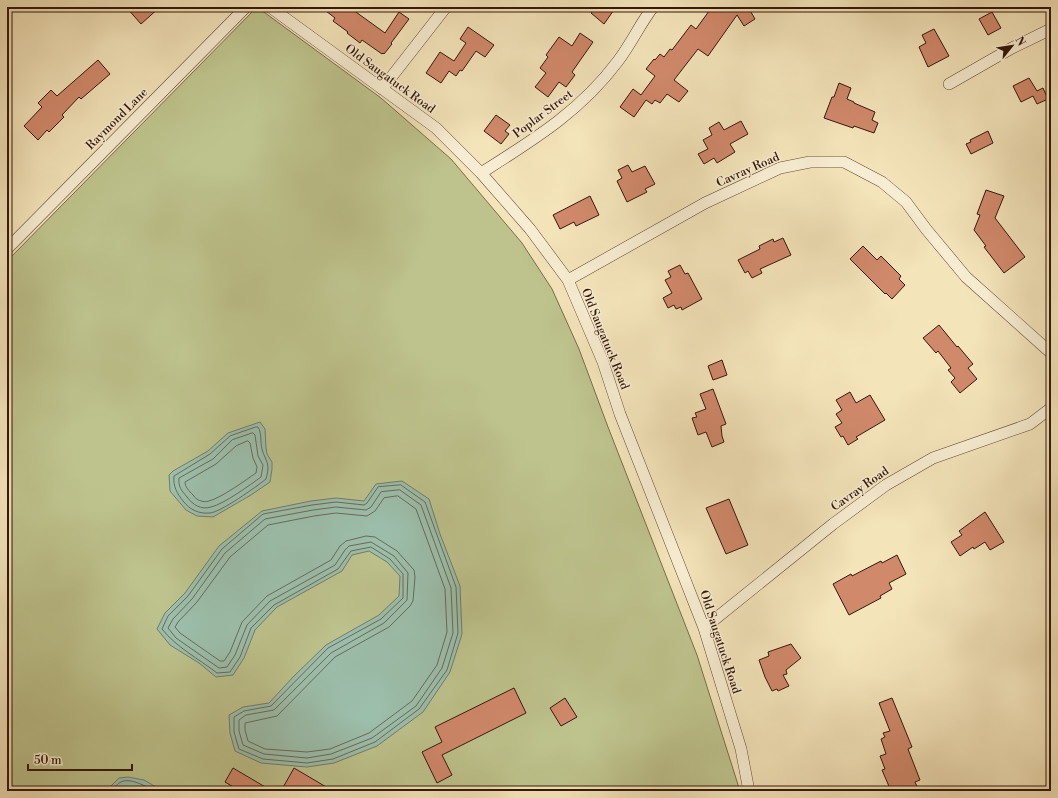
<svg xmlns="http://www.w3.org/2000/svg" width="1058" height="798" font-family="'Libre Bodoni',serif">
  <style>
    .green { fill: #bec38d; stroke: #796d4b }
    .water { fill: #9cbfac; stroke: #727c6b }
    .lines { fill: none; stroke-linecap: round; stroke-linejoin: round }
    .shore { stroke: #686b5a; stroke-width: 1 }
    .building { fill: #d1896c; stroke: #341709 }
    .street-casing { stroke: #644a35; stroke-width: 12 }
    .street { stroke: #f8edd2; stroke-width: 11 }
    .labels { text-anchor: middle; dominant-baseline: central; stroke-width: 3; stroke-linejoin: round; paint-order: stroke }
    .street-label { font-size: 12px; fill: #341709; stroke: #f8edd2 }
  </style>
  <rect width="100%" height="100%" fill="#f4e4ba"/>
  <filter id="stains"><feTurbulence type="fractalNoise" baseFrequency=".005" numOctaves="4"/><feColorMatrix values="0 0 0 0 .2 0 0 0 0 .09 0 0 0 0 .02 0 0 0 .5 -.17"/></filter>
  <radialGradient id="worn" r=".72"><stop offset=".6" stop-color="#630" stop-opacity="0"/><stop offset="1" stop-color="#630" stop-opacity=".3"/></radialGradient>
  <path class="green" d="M257,7L381,98L451,159L522,243L552,289L579,349L608,427L697,655L740,791H7V261Z"/>
  <path class="water" d="M260,422L265,429L266,448L267,454L272,462V469L270,482L251,495L213,517L197,516L186,510L170,491L169,475L173,471L208,451L228,433Z
    M402,481L429,499L440,534L460,586L462,634L450,672L423,712L377,746L334,763L307,767L261,763L235,751L230,733L229,715L243,707L269,703L293,677L326,645L379,615L399,596L400,576L387,562L369,551L352,555L342,571L277,607L255,630L244,658L233,675L216,677L199,663L170,645L157,629L165,613L185,593L219,546L262,511L311,501L336,498L364,501L376,484Z
    M128,777L144,780L163,791H106L119,778Z"/>
  <g class="lines">
    <path class="shore" d="M256,427H258C262,433 260,442 262,449C263,455 268,461 268,467C268,471 267,475 266,479C256,487 221,512 210,513C199,514 190,510 183,501C177,493 173,487 174,476L210,454L230,436Z
      M253,433L255,435L258,456L263,465L261,477C250,485 224,504 211,507C201,510 193,505 187,497C182,491 178,487 179,478L213,459L232,440Z
      M248,441L250,443L253,458L257,467L256,473C246,480 221,498 209,501C203,503 196,500 193,495C189,491 185,487 185,482L216,464L236,446Z
      M401,485L425,502L456,587L458,633L447,670L419,709L375,742L333,759L307,763L263,759L239,749L234,732V717L244,711L271,706L328,648L381,619L403,598V574L390,559L371,547L351,551L338,569L274,605L251,628L240,657L230,672L217,673C199,659 176,647 162,629L168,616L188,596L222,549L263,514L312,505L336,502L364,505L367,503L378,487Z
      M400,490L421,505L451,588L453,633L442,668L416,706L372,738L331,754L307,758L264,754L243,745L239,731V720L246,715L274,710L331,653L384,623L407,600L408,573L394,556L371,542L349,546L345,550L335,565L270,601L247,625L235,655L227,667L219,668L176,638L168,628L173,619L192,599L225,553L265,519L313,510L336,507L366,510L371,507L381,492Z
      M398,496L416,509L445,589L447,632L437,665L412,701L369,733L330,749L307,752L265,749L248,741L245,730V723L277,716L335,657L389,627L410,606L413,601L415,577L414,570L397,551L375,537L366,536L346,541L340,546L331,560L267,596L242,622L230,652L224,661H220L180,633L175,627L178,622L197,602L230,557L268,525L314,516L336,513L367,516L375,511L384,498Z
      M112,791C114,788 118,783 121,782C130,777 147,787 155,791"/>
  </g>
  <path class="building" d="M126,7H160L141,24Z
    M321,7H349L385,33L399,12L409,19L391,43L392,44L384,54L383,53L382,54L362,40L360,43L347,33L348,32L333,21L335,18Z
    M596,7H616L604,24L591,13Z
    M712,7H748L755,19L744,26L737,15L708,56L698,49L674,80L688,91L679,102L667,94L660,103L655,100L652,104L646,100L634,117L620,107L633,89L641,95L655,76L646,69L654,59L655,60L660,54L664,57L670,49L672,50L691,25L696,29Z
    M992,12L1001,28L988,35L979,19Z
    M468,27L494,45L485,57L476,51L462,71L460,70L456,76L449,71L441,83L426,73L440,52L454,61L466,43L460,39Z
    M934,29L949,56L928,67L919,47L926,43L922,35Z
    M580,33L593,42L572,72L575,75L566,87L559,82L548,97L535,87L546,73L540,68L548,57L546,55L559,37L572,46Z
    M98,60L110,74L81,99L79,97L62,115L64,117L49,132L47,130L38,140L24,126L42,107L38,103L51,90L57,96Z
    M1029,78L1037,91L1043,88L1048,99L1037,104L1033,96L1021,102L1013,86Z
    M839,83L851,88L847,99L854,102V103L875,112L872,120L878,123L874,133L854,126L853,128L824,118L832,97H834Z
    M496,115L510,125L505,131L509,134L501,144L484,131Z
    M741,121L748,134L730,144L735,152L717,163L714,158L704,164L698,154L708,149L703,140L712,135L709,128L719,122L724,130Z
    M988,131L993,143L971,154L966,144L971,142L970,140Z
    M628,165L632,172L645,166L655,184L645,189L647,192L627,202L617,181L622,178L618,170Z
    M986,190L1004,196L995,218L1025,257L1004,273L984,247L986,246L974,230L980,215L977,214Z
    M590,196L599,215L576,226L574,222L560,229L553,215Z
    M783,238L791,255L760,269L762,273L752,278L748,271L745,273L738,260L760,249L759,246L773,239L774,242Z
    M863,246L877,260L881,256L901,276L899,279L905,285L892,299L886,293L885,294L850,259Z
    M680,265L685,274L688,273L702,299L682,310L681,307L676,309L674,305L668,308L663,298L672,293L665,280L671,277L668,271Z
    M939,325L957,347L958,346L973,364L968,368L977,379L960,393L951,382L955,378L948,370L951,368L938,351L936,353L923,338Z
    M722,360L727,375L713,380L708,366Z
    M713,389L726,424L721,426L722,436L724,442L712,447L706,432L698,435L692,418L697,417L695,413L706,409L700,394Z
    M850,392L856,403L870,395L885,420L856,437L858,439L848,445L843,436L841,437L835,427L842,423L836,414L842,410L836,400Z
    M729,499L748,545L726,554L706,508Z
    M985,512L1004,542L990,550L985,542L974,549L973,547L960,556L951,542L962,535L959,531Z
    M897,555L906,574L889,583L892,589L880,596L881,598L849,615L833,584L851,574L852,576L881,561L882,563Z
    M791,644L801,658L786,670L787,674L783,675L789,686L778,691L777,689L772,691L765,677L759,660L769,656L768,652Z
    M514,688L526,713L442,755L452,775L437,783L422,752L442,742L435,727Z
    M565,698L577,717L561,726L550,708Z
    M892,698L912,747L908,749L920,780L915,782L919,791H891L882,770L885,769L880,756L886,754L881,739L885,737L883,733L890,731L879,703Z
    M233,768L272,791H240L225,782Z
    M294,768L333,791H281Z"/>
  <g class="lines">
    <g class="street-casing">
      <path id="street" d="M270,7L436,128L481,173L530,229L568,280L603,362L620,414L704,628L741,749L749,791
        M949,84L1012,48L1051,29
        M382,89L446,7
        M481,173C533,140 581,111 618,61C631,44 640,24 653,7
        M7,249L246,7
        M568,280L705,203L780,168L810,162H844L882,182L906,202L926,229L966,277L1051,353
        M704,628L833,524L886,485L933,458L1030,424L1051,408"/>
    </g>
    <use href="#street" class="street"/>
  </g>
  <g class="labels">
    <g class="street-label">
      <text transform="translate(390 79) rotate(36)">Old Saugatuck Road</text>
      <text transform="translate(543 114) rotate(-37)">Poplar Street</text>
      <text transform="translate(117 119) rotate(-45)">Raymond Lane</text>
      <text transform="translate(748 170) rotate(-24)">Cavray Road</text>
      <text transform="translate(605 339) rotate(68)">Old Saugatuck Road</text>
      <text transform="translate(860 489) rotate(-35)">Cavray Road</text>
      <text transform="translate(720 642) rotate(72)">Old Saugatuck Road</text>
    </g>
  </g>
  <rect width="1058" height="798" fill="none" stroke="#f4e4ba" stroke-width="24"/>
  <rect x="8" y="8" width="1042" height="782" fill="none" stroke="#341709" stroke-width="2"/>
  <rect x="12" y="12" width="1034" height="774" fill="none" stroke="#341709"/>
  <g transform="translate(1012 46) rotate(60)" stroke="#f8edd2" stroke-width="3" paint-order="stroke">
  <path d="M0-3L7 15L0 10L-7 15Z" fill="#341709"/>
  <text y="-6" font-size="11" font-weight="bold" text-anchor="middle" fill="#341709">N</text>
  </g>
  <path d="M28 764v6h104v-6" fill="none" stroke="#341709" stroke-width="2"/>
  <text x="34" y="764" font-size="12" fill="#341709" stroke="#f8edd2" stroke-width="3" paint-order="stroke">50 m</text>
  <rect width="100%" height="100%" filter="url(#stains)"/>
  <rect width="100%" height="100%" fill="url(#worn)"/>
</svg>
